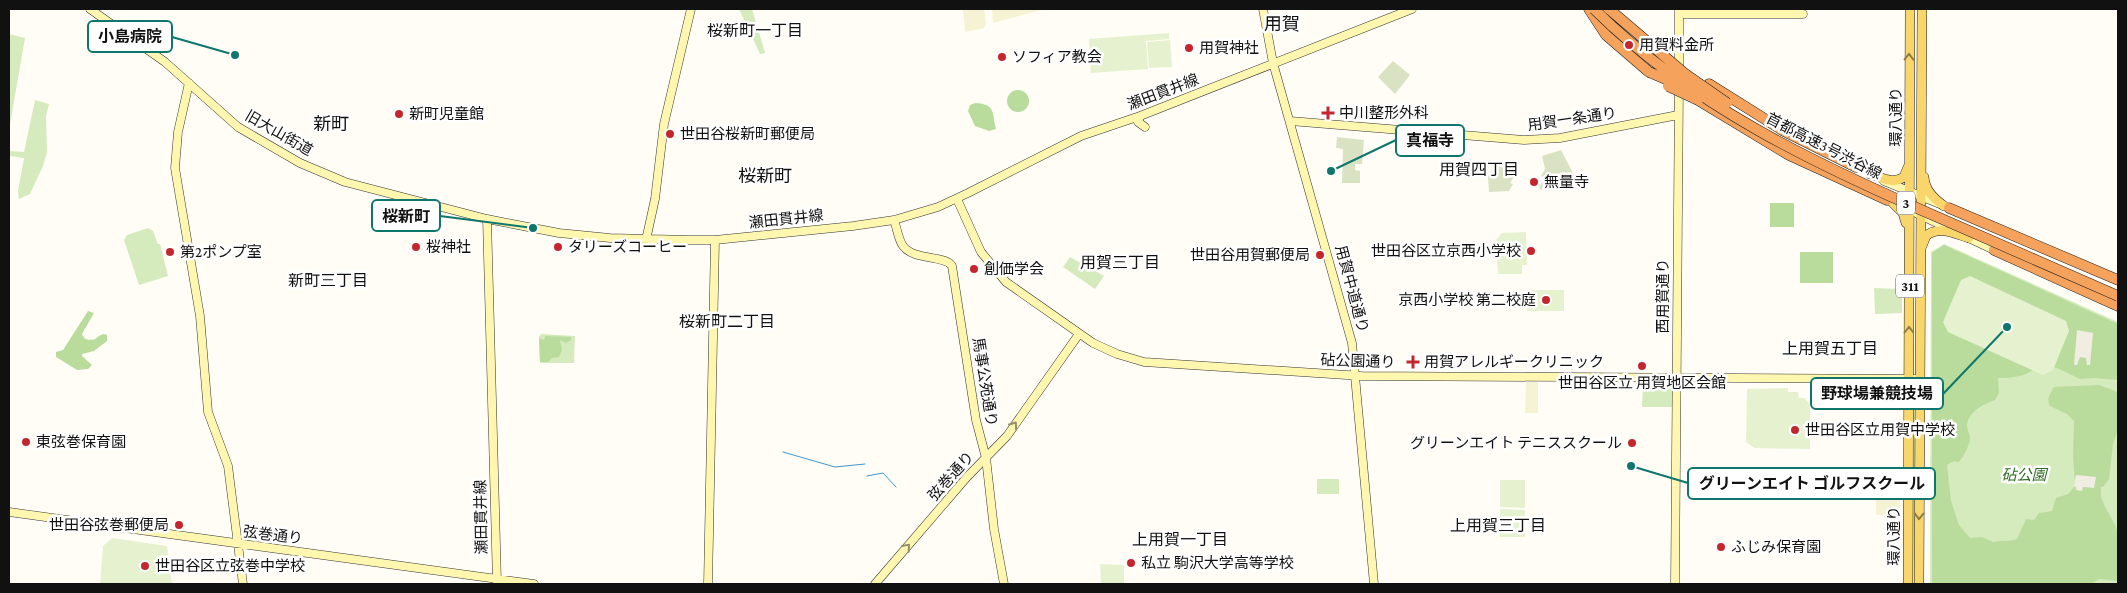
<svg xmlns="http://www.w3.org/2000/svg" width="2127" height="593" font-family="'Crimson Pro','Noto Sans JP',serif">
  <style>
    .farmland { fill: #f6f3d4 }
    .green { fill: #d5ebbd }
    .forest { fill: #b9dc9c }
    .cemetery { fill: #d9e3c4 }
    .pitch { fill: #e6f2cf }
    .plaza { fill: #f1ede2 }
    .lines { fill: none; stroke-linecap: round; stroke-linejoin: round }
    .stream { stroke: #3f96cf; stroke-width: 1 }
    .secondary-casing { stroke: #333; stroke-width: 9 }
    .primary-casing { stroke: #222; stroke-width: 10 }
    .highway-casing { stroke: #222; stroke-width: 11 }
    .secondary { stroke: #fff6b0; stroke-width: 8 }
    .primary { stroke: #f9d66b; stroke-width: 9 }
    .highway { stroke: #f5a25d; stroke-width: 10 }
    .highway-bridge-casing { stroke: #222; stroke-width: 11; stroke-linecap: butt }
    .highway-bridge { stroke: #f5a25d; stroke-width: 10 }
    .oneway { stroke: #917d42 }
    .oneway2 { stroke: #948f68 }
    .poi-dot { fill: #c4262e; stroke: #fff; stroke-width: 2 }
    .labels { text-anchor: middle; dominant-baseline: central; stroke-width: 5; stroke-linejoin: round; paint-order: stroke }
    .shield { fill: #fff; stroke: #585858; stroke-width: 1 }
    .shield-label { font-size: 14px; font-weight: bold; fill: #111 }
    .poi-label { font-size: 15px; fill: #111; stroke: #fff; text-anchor: start }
    .street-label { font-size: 15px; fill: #111; stroke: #fff }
    .park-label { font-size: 15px; font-style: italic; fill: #2f6b1f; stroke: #fff }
    .neighbourhood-label { font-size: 16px; fill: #111; stroke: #fff }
    .quarter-label { font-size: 18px; fill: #111; stroke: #fff }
    .leader { fill: none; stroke: #0f766e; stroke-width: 2 }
    .callout-dot { fill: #0f766e; stroke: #fff; stroke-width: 2 }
    .callout { fill: #fff; stroke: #0f766e; stroke-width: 2 }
    .callout-label { font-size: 16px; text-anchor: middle; font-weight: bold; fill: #111 }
  </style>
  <rect width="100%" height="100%" fill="#fffdf5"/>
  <path class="farmland" d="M963,9H984L986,24L984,28L965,32Z
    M992,9H1045L993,23Z
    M1526,382H1538V413H1525Z
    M1876,481L1898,482L1900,484V514L1876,515Z"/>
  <path class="green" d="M739,9H752L765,53L760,54Z
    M9,34L25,38L9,130Z
    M35,100L49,104L46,116L47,152L43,166L30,194L19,199L18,191L24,158L9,156V151L24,152Z
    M148,228L153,231L158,244H160L168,276L139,285L124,240L127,235Z
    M1944,244L2118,322V584H1930L1931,252Z
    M1070,257L1104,276L1095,289L1063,267Z
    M1874,288L1902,289V313L1875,314Z
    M541,334L575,336L574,363H540L539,337Z
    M1643,382H1668L1673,387L1672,407H1642Z
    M1912,391H1916L1915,584H1912Z
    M1317,479H1339V494H1317Z"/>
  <path class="forest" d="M1007 101a11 11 0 1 1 22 0a11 11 0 1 1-22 0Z
    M975,103C996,104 992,113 996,129L989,131L975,126L968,111L970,105Z
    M1770,203H1794V227H1770Z
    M1944,245L2118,324V380L2094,378L2080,379L2057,368L2040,365C2028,376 2014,378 1998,378L1999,393L1995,400C1984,404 1969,411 1967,425C1967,429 1969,433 1970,437C1970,445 1964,456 1959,462L1954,461L1947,465L1951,501L1959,525L1970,538L1982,537L1993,542C2002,540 2008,542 2017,539L2026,519L2034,520L2039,513L2052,511L2056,498L2068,494L2075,486L2073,456L2074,421L2067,414L2050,406C2046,399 2050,394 2054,387L2099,385L2118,392V429L2113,444L2109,479L2103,487H2101C2099,504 2112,515 2117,530C2122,542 2118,567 2118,581L2099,579L2091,584H1932V253Z
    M1800,252H1833V283H1800Z
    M88,311L94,313L82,334L85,339C98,342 95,336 104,334L107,335V341L94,351L82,354V356L92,365L88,369L77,370L56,357V352L63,350Z
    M545,336L571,337V340L566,343L560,340L562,350L559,357L552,358L548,362H540L539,338L544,340Z"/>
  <path class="cemetery" d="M1393,61L1410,75L1395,94L1378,77Z
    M1337,137L1364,140L1362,164H1355V170L1360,171V183H1342L1343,149L1336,148Z
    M1561,150L1576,179L1564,191H1559L1552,186L1542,190L1539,188L1544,178L1541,176L1545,169L1542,156Z
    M1496,164L1515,175L1510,183L1513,184L1509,191L1489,192L1488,176Z"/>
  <path class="pitch" d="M1169,33V39L1146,41L1148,69L1091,73L1089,39Z
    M1170,40L1172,67L1149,68L1147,42Z
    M1526,232L1527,265H1522V274H1498L1496,240L1502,233Z
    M1970,276L2066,321L2069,331L2053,370L2043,375L1948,332L1943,322L1961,280Z
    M1527,290H1564V311H1527Z
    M1788,388V392H1798L1799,398H1804L1810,404V449L1755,448L1746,442L1747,389Z
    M1500,480H1525V508L1500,507Z
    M1500,509L1525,510V537H1500Z
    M112,538L167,546L172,584H100L103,546Z
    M1100,564L1124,565V584H1101Z"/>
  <path class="plaza" d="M2077,330L2093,333L2090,365H2087L2086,358L2080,357L2077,365H2074Z
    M2076,475L2096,477L2094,488L2083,487L2082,491L2076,490V487L2074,486Z"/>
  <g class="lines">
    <path class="stream" d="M783,452L835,467L865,464
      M867,476L883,473L896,487"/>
    <g class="secondary-casing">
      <path id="secondary" d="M90,9L165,62L238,127L300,163L345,182L487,219L559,233L610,238L690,240H715L853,226L894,220L938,207L968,193L1081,136L1140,116L1412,9
        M1263,9L1273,63L1352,343L1374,584
        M1679,14H1803
        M1679,72V9
        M189,83L178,132L175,168L200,316L208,412L228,466L243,584
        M1140,116L1138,122L1145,127
        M1290,121L1524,140L1560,138L1678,115
        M1884,181L1940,204
        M957,199L981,252L1006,282L1093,343L1117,354L1144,362L1362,376L1920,379
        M1916,213L1953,231
        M487,219L497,582
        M894,220C897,228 898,239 903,246C914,261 946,255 952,266L976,420L986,458L994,529L1004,584
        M1964,236L1994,250
        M646,240L655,199L664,124L691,9
        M9,512L534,584
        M708,584L715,240
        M875,584L967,477L1007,436L1079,334
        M1675,584L1679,86"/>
    </g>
    <g class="primary-casing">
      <path id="primary" d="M1870,174C1882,177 1892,185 1904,177L1908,167
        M1924,177C1925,190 1933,198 1944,206
        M1892,202L1903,213L1906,223
        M1922,246L1926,236C1938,225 1956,234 1969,238
        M1908,584L1910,9
        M1919,584L1922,9"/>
    </g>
    <g class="highway-casing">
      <path id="highway" d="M1589,9L1606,35L1649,72
        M1709,84L1784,131L1856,167
        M1698,100L1789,155L1887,200
        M1949,208L2118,280
        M1994,250L2118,306"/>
    </g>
    <use href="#secondary" class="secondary"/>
    <use href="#primary" class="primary"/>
    <use href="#highway" class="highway"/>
    <g class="highway-bridge-casing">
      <path id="highway-bridge" d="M1594,9C1692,106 1817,165 1942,219C2000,244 2059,270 2118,296
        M1609,9L1684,73L1727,103
        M1649,72L1677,84
        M1668,86L1698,100"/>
    </g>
    <use href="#highway-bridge" class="highway-bridge"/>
  </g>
  <defs><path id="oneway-chevron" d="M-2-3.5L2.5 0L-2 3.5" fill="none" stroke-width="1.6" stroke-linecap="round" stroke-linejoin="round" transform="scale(1.25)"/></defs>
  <g class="oneway">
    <use href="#oneway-chevron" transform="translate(1909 57) rotate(-89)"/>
    <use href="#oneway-chevron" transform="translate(1909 330) rotate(-90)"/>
    <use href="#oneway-chevron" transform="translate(1919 516) rotate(91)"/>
  </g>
  <g class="oneway2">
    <use href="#oneway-chevron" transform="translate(1014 425) rotate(-55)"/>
    <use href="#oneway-chevron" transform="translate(907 547) rotate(-49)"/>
  </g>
  <g class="poi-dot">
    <circle cx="1629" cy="45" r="5"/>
    <circle cx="1189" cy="48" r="5"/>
    <circle cx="1002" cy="57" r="5"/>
    <path d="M1325.5 105.5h5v5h5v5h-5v5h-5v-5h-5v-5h5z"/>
    <circle cx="399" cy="114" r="5"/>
    <circle cx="670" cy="134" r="5"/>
    <circle cx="1534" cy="182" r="5"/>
    <circle cx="416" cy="247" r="5"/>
    <circle cx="558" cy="247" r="5"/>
    <circle cx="1531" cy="251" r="5"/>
    <circle cx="170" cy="252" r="5"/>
    <circle cx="1320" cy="255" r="5"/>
    <circle cx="974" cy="269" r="5"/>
    <circle cx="1546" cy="300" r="5"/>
    <path d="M1410.5 354.5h5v5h5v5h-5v5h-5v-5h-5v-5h5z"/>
    <circle cx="1642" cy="366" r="5"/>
    <circle cx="1795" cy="430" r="5"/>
    <circle cx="26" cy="442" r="5"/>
    <circle cx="1632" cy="443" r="5"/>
    <circle cx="179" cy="525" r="5"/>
    <circle cx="1721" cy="547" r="5"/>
    <circle cx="1131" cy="563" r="5"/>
    <circle cx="145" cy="566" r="5"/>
  </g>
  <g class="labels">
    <g class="shield">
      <rect x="1897" y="191.5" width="18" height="23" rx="4"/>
      <rect x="1896" y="274.5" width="28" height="23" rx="4"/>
    </g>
    <g class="shield-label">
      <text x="1906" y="203">3</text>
      <text x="1910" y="286">311</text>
    </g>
    <g class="poi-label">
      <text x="1639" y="45">用賀料金所</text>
      <text x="1199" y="48">用賀神社</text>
      <text x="1012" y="57">ソフィア教会</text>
      <text x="1339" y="113">中川整形外科</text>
      <text x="409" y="114">新町児童館</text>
      <text x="680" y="134">世田谷桜新町郵便局</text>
      <text x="1544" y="182">無量寺</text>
      <text x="426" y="247">桜神社</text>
      <text x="568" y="247">タリーズコーヒー</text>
      <text x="1521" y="251" text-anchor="end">世田谷区立京西小学校</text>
      <text x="180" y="252">第2ポンプ室</text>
      <text x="1310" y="255" text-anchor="end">世田谷用賀郵便局</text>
      <text x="984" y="269">創価学会</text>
      <text x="1536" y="300" text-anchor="end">京西小学校 第二校庭</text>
      <text x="1424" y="362">用賀アレルギークリニック</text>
      <text x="1642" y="383" text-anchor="middle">世田谷区立 用賀地区会館</text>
      <text x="1805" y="430">世田谷区立用賀中学校</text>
      <text x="36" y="442">東弦巻保育園</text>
      <text x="1622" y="443" text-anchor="end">グリーンエイト テニススクール</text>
      <text x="169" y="525" text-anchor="end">世田谷弦巻郵便局</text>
      <text x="1731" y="547">ふじみ保育園</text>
      <text x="1141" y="563">私立 駒沢大学高等学校</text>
      <text x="155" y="566">世田谷区立弦巻中学校</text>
    </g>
    <g class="street-label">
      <text transform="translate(1163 92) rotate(-21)">瀬田貫井線</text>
      <text transform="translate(1896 117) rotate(-90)">環八通り</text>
      <text transform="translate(1572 119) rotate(-8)">用賀一条通り</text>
      <text transform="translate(279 133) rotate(30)">旧大山街道</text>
      <text transform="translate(1824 146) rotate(27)">首都高速3号渋谷線</text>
      <text transform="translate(786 219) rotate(-6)">瀬田貫井線</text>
      <text transform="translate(1352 289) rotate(75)">用賀中道通り</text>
      <text transform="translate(1663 296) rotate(-90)">西用賀通り</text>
      <text transform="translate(1358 361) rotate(2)">砧公園通り</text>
      <text transform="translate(985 382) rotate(81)">馬事公苑通り</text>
      <text transform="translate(951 476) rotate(-48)">弦巻通り</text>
      <text transform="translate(481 517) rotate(-91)">瀬田貫井線</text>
      <text transform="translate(273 535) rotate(7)">弦巻通り</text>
      <text transform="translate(1894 536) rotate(-90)">環八通り</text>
    </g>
    <g class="park-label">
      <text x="2024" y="475">砧公園</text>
    </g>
    <g class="neighbourhood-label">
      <text x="755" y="30">桜新町一丁目</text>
      <text x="1479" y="169">用賀四丁目</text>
      <text x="1120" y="262">用賀三丁目</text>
      <text x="328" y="280">新町三丁目</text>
      <text x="727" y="321">桜新町二丁目</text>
      <text x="1830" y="348">上用賀五丁目</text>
      <text x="1498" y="525">上用賀三丁目</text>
      <text x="1180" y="539">上用賀一丁目</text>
    </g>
    <g class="quarter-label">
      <text x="1282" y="24">用賀</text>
      <text x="331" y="124">新町</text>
      <text x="765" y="176">桜新町</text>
    </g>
  </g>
  <path class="leader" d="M235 55L172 37M1331 171L1396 140M533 228L440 216M2007 327L1943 394M1631 466L1688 483"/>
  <g class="callout-dot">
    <circle cx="235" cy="55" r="5"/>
    <circle cx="1331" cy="171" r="5"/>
    <circle cx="533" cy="228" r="5"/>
    <circle cx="2007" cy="327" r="5"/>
    <circle cx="1631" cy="466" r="5"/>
  </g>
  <g class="callout">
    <rect x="88" y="21" width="84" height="31" rx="5"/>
    <rect x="1396" y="125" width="68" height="31" rx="5"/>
    <rect x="372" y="200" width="68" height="31" rx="5"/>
    <rect x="1811" y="378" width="132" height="31" rx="5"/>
    <rect x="1688" y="468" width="247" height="31" rx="5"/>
  </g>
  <g class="callout-label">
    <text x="130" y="42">小島病院</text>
    <text x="1430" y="146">真福寺</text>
    <text x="406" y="222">桜新町</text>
    <text x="1877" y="399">野球場兼競技場</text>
    <text x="1812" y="489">グリーンエイト ゴルフスクール</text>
  </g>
  <rect width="2127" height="593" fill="none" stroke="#111111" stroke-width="20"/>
</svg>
